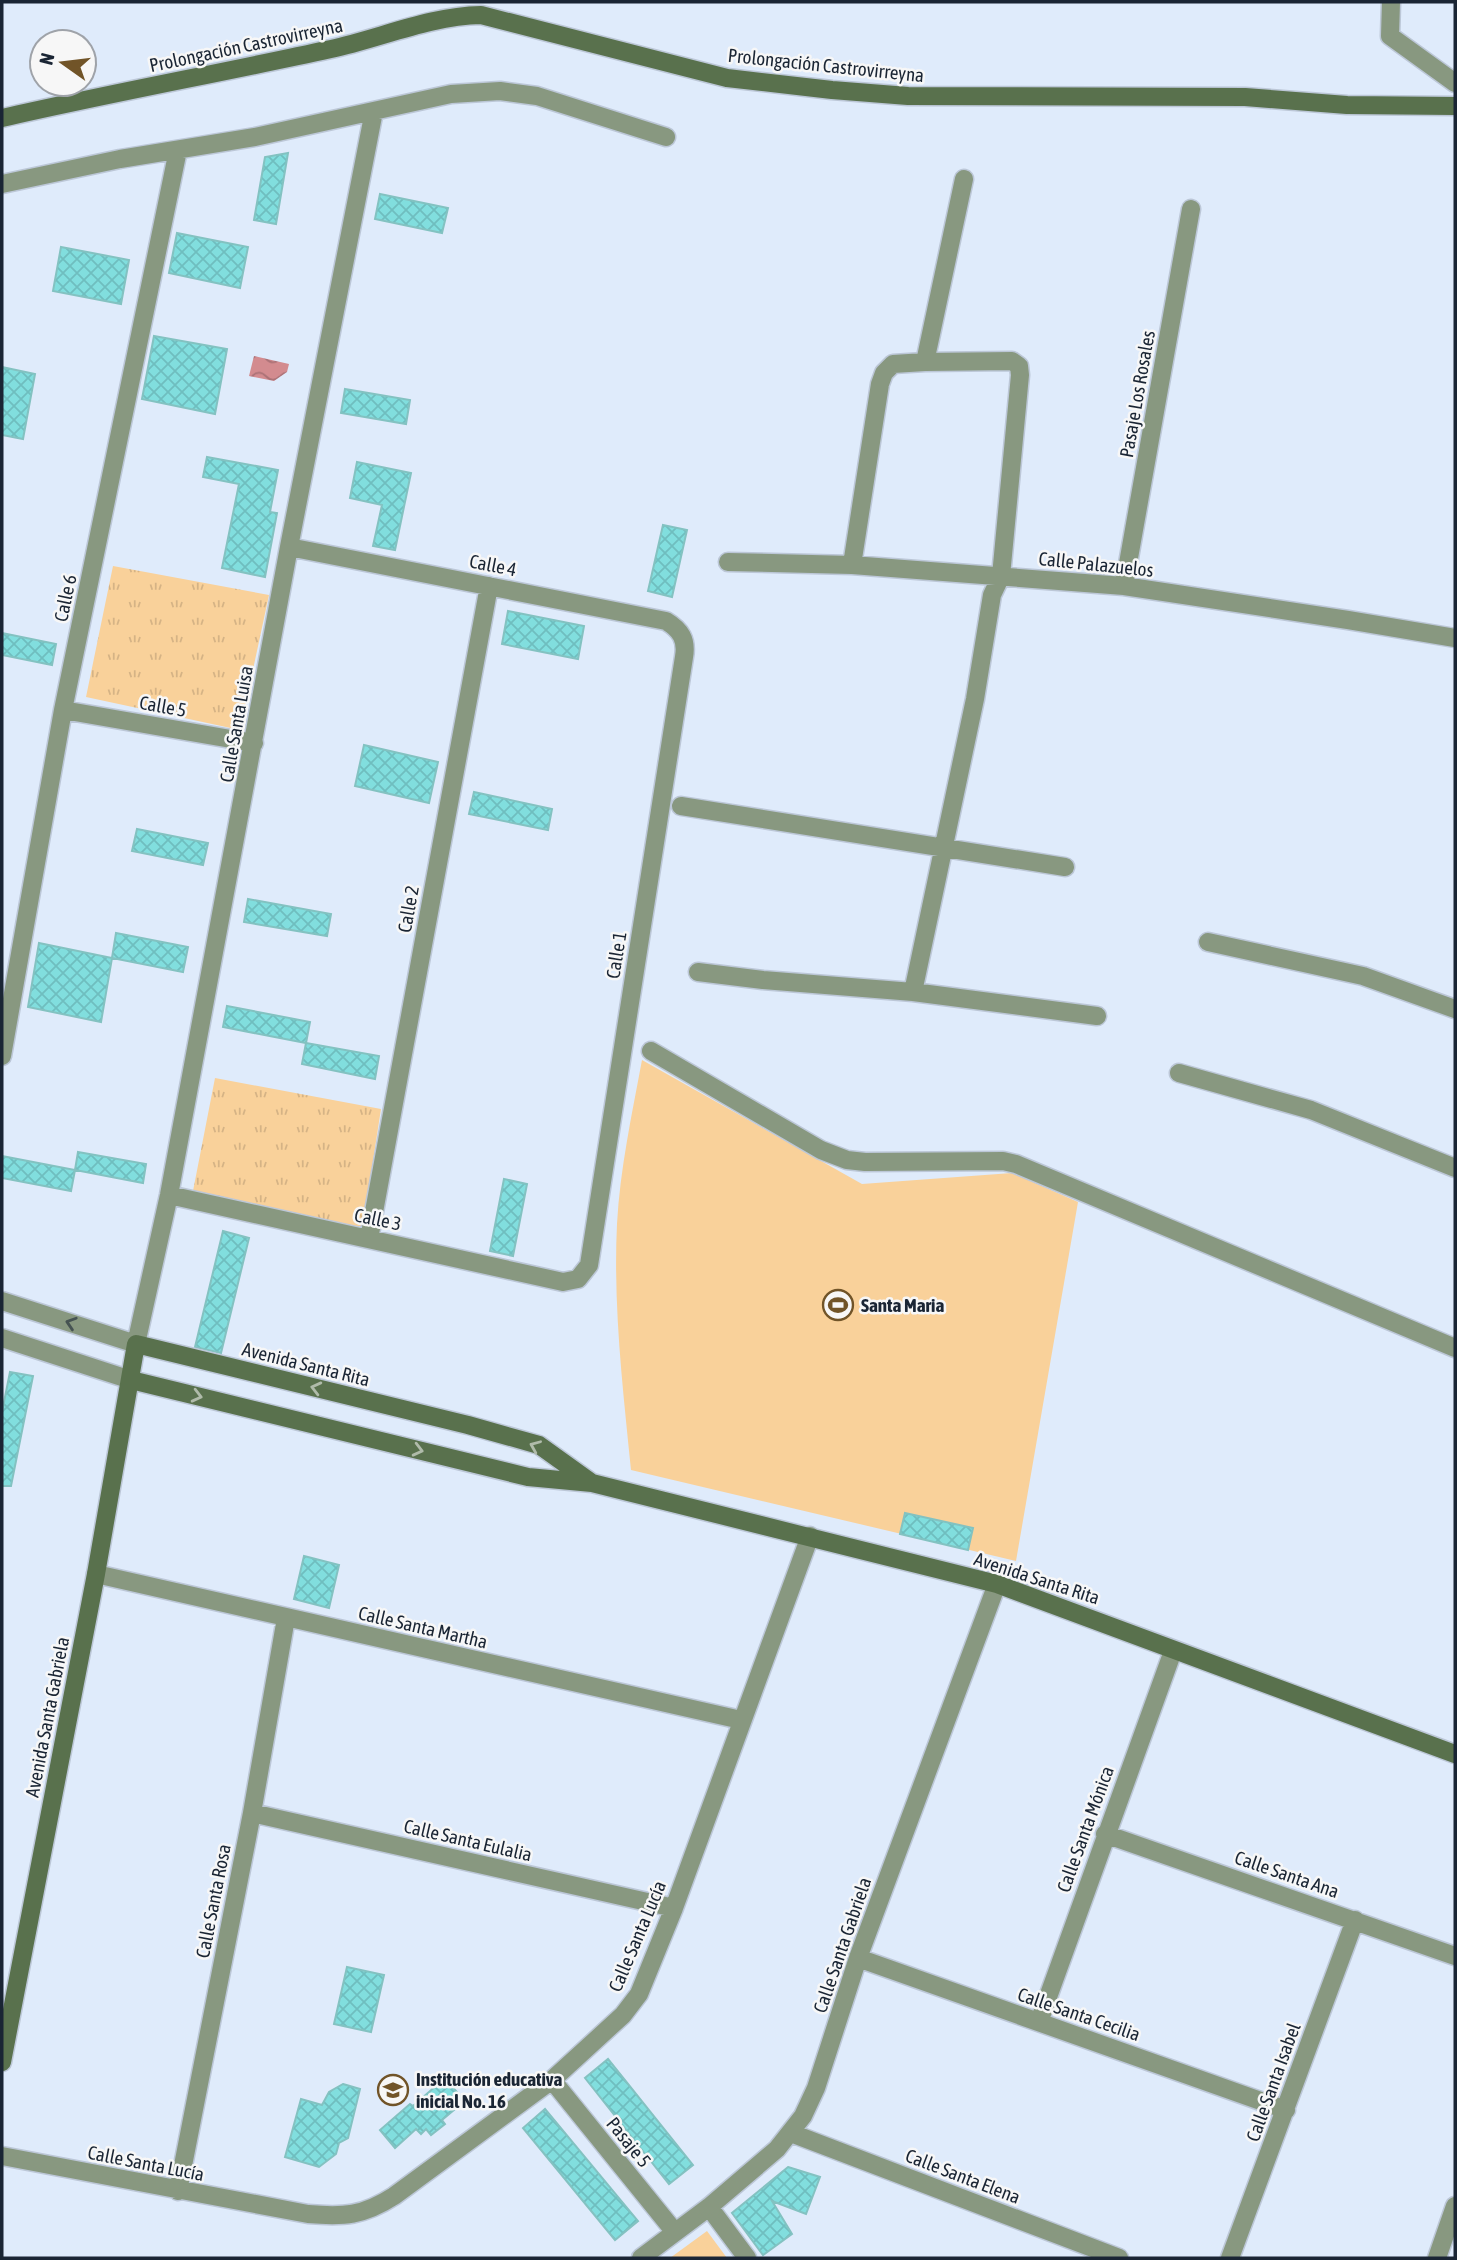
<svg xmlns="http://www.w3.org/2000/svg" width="1457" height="2260" font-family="'Asap Condensed',sans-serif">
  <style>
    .park { fill: url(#park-tufts) }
    .garden { fill: #f9d19a }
    .water { fill: url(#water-waves) }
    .building { fill: url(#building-cross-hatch); stroke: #83c2c1; stroke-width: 2 }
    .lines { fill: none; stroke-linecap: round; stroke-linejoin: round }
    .street-casing { stroke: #bcc7d7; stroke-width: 21 }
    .secondary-casing { stroke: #bcc7d7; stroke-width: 21 }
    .street { stroke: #889880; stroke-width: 18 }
    .secondary { stroke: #59714d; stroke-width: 18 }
    .oneway { stroke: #465352 }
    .oneway2 { stroke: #b0bbaa }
    .labels { text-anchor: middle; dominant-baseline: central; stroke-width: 5; stroke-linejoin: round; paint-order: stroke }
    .street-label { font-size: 19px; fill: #1a2534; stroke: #f7f7f7 }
    .poi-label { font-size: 19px; font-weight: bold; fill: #1a2534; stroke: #f7f7f7; text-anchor: start }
  </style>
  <defs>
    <pattern id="park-tufts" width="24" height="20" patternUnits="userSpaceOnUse" patternTransform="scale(1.75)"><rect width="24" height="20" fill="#f9d19a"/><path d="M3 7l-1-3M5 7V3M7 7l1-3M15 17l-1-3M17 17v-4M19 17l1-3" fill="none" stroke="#d5b385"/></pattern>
    <pattern id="water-waves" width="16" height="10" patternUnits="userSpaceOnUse" patternTransform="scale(1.75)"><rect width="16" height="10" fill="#d38b8f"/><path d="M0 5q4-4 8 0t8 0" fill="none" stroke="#aa7176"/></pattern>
    <pattern id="building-cross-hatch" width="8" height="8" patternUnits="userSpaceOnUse" patternTransform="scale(1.75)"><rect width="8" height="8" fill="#81dede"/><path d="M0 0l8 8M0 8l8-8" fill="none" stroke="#6fbebf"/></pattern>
  </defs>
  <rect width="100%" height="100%" fill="#dfebfb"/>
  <path class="park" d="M113,566L269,595L240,730L86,697Z
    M215,1078L381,1109L363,1225L357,1227L193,1191Z"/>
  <path class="garden" d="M642,1060L862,1184L1012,1173L1078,1202L1016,1561L631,1470C623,1389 613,1307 617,1224C620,1169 632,1114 642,1060Z
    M707,2231L727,2258H670Z"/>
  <path class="water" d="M254,356L289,364L287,372L274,381L249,376Z"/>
  <path class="building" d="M288,153L276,224L254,220L265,157Z
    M380,194L448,208L442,233L375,219Z
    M177,233L248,247L240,288L169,273Z
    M61,247L129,260L121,304L53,291Z
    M154,336L227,349L215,414L142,399Z
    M2,367L35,374L23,439L2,435Z
    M345,389L410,400L406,424L341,413Z
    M207,457L278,470L270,512L277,513L265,577L222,568L239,484L203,477Z
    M357,462L411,473L395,550L373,546L382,505L350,498Z
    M663,525L687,530L672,597L648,591Z
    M508,611L584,626L578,659L502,644Z
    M2,633L56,644L52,665L2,655Z
    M364,745L438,762L429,803L355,786Z
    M474,792L552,809L548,830L469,814Z
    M137,829L208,843L203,865L132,851Z
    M248,899L331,914L327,936L244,922Z
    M116,933L188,947L183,972L112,958Z
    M39,943L112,958L101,1022L28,1007Z
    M227,1006L310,1022L306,1043L223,1027Z
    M306,1043L379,1056L375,1079L302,1064Z
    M78,1152L146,1164L143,1183L75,1170Z
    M2,1156L75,1170L71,1191L2,1178Z
    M504,1179L527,1184L513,1256L490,1251Z
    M223,1231L249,1238L221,1353L195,1347Z
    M10,1372L33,1376L11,1486H2V1412Z
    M905,1513L973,1528L968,1550L900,1534Z
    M304,1556L339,1565L329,1608L294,1599Z
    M347,1967L384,1975L371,2032L334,2024Z
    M608,2059L693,2165L669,2184L585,2078Z
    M445,2078L462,2098L451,2107L454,2110L442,2120L445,2124L431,2135L426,2129L421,2134L416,2129L395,2148L380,2130L410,2104L413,2106Z
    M343,2084L360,2089L348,2138L339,2143L336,2154L319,2167L285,2157L301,2099L322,2105L329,2092Z
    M545,2109L638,2221L615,2240L523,2128Z
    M788,2167L820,2177L806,2214L772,2201L792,2234L763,2255L732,2213Z"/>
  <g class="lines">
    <g class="street-casing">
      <path id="street" d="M1391,2L1390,36L1455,83
        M2,184L120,159L255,137L451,94L500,91L537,96L666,137
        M728,562L852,565L1124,586L1348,620L1455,638
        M852,565L880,384L884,373L893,364L925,362L964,179
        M1124,586L1191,209
        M63,710L254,743
        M681,806L1065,867
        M1208,942L1363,976L1455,1009
        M698,972L763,980L913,992L975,699L992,595L1001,576L1020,375L1019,366L1012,361L925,362
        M913,992L1097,1016
        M651,1051L821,1150L847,1160L865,1162L1003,1161L1016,1164L1455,1348
        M2,1056L63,710L178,150
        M1179,1073L1311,1110L1455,1168
        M169,1195L563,1282L578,1279L589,1265L684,657C687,640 681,630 666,621L289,547
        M369,1239L489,586
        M2,1301L136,1344L169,1195L289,547L374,111
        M2,1338L131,1380
        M96,1574L741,1720
        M252,1813L674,1908
        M1105,1834L1455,1956
        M858,1958L1286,2110
        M1039,2022L1173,1651
        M552,2080L674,2231
        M791,2133L1119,2258
        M2,2156L308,2214C344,2217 363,2216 394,2196L552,2080L623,2015L639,1994L674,1908L810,1536
        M178,2191L252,1813L286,1618
        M709,2207L747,2258
        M641,2258L709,2207L777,2149L803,2116L816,2088L858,1958L997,1584
        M1230,2258L1355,1920
        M1437,2258L1455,2206"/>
    </g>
    <g class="secondary-casing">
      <path id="secondary" d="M2,118C111,93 221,73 331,49C381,38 430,16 481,15L727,78L832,90L908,96L1245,97L1347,105L1455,106
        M131,1380L528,1477L592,1483L997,1584L1455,1754
        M2,2062L96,1574L136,1344L468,1425L539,1445L592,1483"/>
    </g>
    <use href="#street" class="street"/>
    <use href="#secondary" class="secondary"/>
  </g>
  <defs><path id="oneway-chevron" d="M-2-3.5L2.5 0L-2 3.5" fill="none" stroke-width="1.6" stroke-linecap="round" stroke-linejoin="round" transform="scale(1.75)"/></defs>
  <use class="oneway" href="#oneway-chevron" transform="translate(71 1323) rotate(-162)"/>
  <g class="oneway2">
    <use href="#oneway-chevron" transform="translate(316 1388) rotate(-166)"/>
    <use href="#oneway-chevron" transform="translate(197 1396) rotate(14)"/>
    <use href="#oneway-chevron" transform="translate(535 1446) rotate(-157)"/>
    <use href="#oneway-chevron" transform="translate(418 1450) rotate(14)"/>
  </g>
  <defs>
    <g id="stadium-ring" transform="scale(1.575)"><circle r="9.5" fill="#f7f7f7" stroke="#715428" stroke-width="1.5"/><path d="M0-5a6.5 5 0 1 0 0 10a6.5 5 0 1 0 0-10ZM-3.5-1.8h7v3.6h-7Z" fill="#715428"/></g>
    <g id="school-ring" transform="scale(1.575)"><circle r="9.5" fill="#f7f7f7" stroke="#715428" stroke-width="1.5"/><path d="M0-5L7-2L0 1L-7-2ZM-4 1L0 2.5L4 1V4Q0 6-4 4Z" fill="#715428"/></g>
  </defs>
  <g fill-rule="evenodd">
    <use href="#stadium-ring" x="838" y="1305"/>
    <use href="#school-ring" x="393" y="2090"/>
  </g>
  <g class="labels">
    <g class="street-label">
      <text transform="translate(246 45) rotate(-12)">Prolongación Castrovirreyna</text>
      <text transform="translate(826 65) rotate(6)">Prolongación Castrovirreyna</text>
      <text transform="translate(1137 394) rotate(-80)">Pasaje Los Rosales</text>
      <text transform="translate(1096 564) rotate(6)">Calle Palazuelos</text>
      <text transform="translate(493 565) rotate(11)">Calle 4</text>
      <text transform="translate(65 598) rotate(-78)">Calle 6</text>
      <text transform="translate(163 706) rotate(10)">Calle 5</text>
      <text transform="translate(236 724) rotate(-80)">Calle Santa Luisa</text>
      <text transform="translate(408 909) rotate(-80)">Calle 2</text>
      <text transform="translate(616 955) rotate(-81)">Calle 1</text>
      <text transform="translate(378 1219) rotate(12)">Calle 3</text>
      <text transform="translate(306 1364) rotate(14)">Avenida Santa Rita</text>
      <text transform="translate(1037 1578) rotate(18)">Avenida Santa Rita</text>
      <text transform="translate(423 1627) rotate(13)">Calle Santa Martha</text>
      <text transform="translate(47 1717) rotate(-79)">Avenida Santa Gabriela</text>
      <text transform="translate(1085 1829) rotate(-70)">Calle Santa Mónica</text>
      <text transform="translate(468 1840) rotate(13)">Calle Santa Eulalia</text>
      <text transform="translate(1287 1874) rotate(19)">Calle Santa Ana</text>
      <text transform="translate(213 1901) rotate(-79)">Calle Santa Rosa</text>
      <text transform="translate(637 1936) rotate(-67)">Calle Santa Lucía</text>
      <text transform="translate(842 1945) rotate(-71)">Calle Santa Gabriela</text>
      <text transform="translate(1079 2014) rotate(19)">Calle Santa Cecilia</text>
      <text transform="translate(1273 2082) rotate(-70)">Calle Santa Isabel</text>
      <text transform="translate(629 2142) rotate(51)">Pasaje 5</text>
      <text transform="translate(146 2163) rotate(11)">Calle Santa Lucía</text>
      <text transform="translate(963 2176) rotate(21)">Calle Santa Elena</text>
    </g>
    <g class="poi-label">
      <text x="861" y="1305">Santa Maria</text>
      <text x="416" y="2079">Institución educativa<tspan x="416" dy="22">inicial No. 16</tspan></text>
    </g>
  </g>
  <rect width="1457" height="2260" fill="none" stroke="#1a2534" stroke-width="7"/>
  <g transform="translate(63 63) rotate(284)"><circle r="33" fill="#f7f7f7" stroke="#9fa3a9" stroke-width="2"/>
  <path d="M0-5L12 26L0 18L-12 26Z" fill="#715428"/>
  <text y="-10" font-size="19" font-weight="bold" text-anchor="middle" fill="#1a2534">N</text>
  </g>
</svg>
